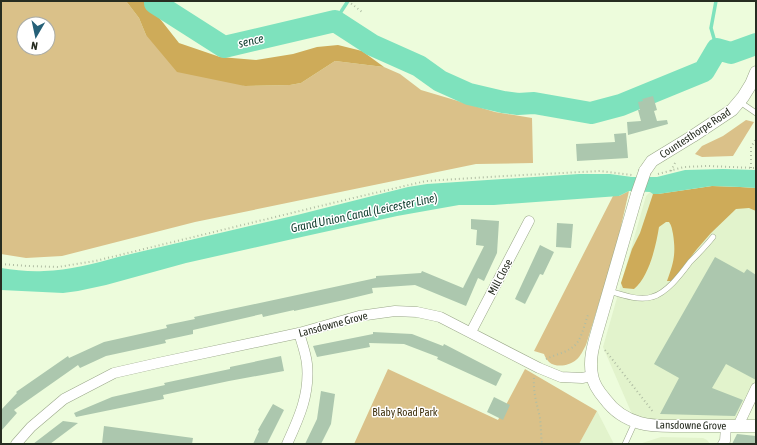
<svg xmlns="http://www.w3.org/2000/svg" width="757" height="445" font-family="'Asap Condensed',sans-serif">
  <style>
    .built { fill: #e2f3cc }
    .green { fill: #dac189; fill-rule: evenodd }
    .forest { fill: #ceab59 }
    .water { fill: #7ee2bd }
    .lines { fill: none; stroke-linecap: round; stroke-linejoin: round }
    .stream { stroke: #7ee2bd; stroke-width: 3.5 }
    .river { stroke: #7ee2bd; stroke-width: 22 }
    .building { fill: #acc7ae }
    .service-casing { stroke: #9aa789; stroke-width: 6 }
    .minor-casing { stroke: #9aa789; stroke-width: 11 }
    .tertiary-casing { stroke: #9aa789; stroke-width: 13 }
    .path { stroke: #b0bda3; stroke-width: 2; stroke-dasharray: 1 3; stroke-linecap: butt }
    .service { stroke: #fff; stroke-width: 5 }
    .minor { stroke: #fff; stroke-width: 10 }
    .tertiary { stroke: #fff; stroke-width: 12 }
    .tertiary-bridge-casing { stroke: #9aa789; stroke-width: 13; stroke-linecap: butt }
    .tertiary-bridge { stroke: #fff; stroke-width: 12 }
    .labels { text-anchor: middle; dominant-baseline: central; stroke-width: 3; stroke-linejoin: round; paint-order: stroke }
    .street-label { font-size: 11px; fill: #272d21; stroke: #fff }
    .park-label { font-size: 11px; fill: #423310; stroke: #fff }
    .water-label { font-size: 12px; font-style: italic; fill: #0d3b2c; stroke: #fff }
  </style>
  <rect width="100%" height="100%" fill="#edfcdc"/>
  <path class="built" d="M756,188V394L738,426L635,421L603,347L646,196L650,192Z
    M597,411L614,444H579Z
    M661,437L703,438L707,440L710,444H639Z"/>
  <path class="green" d="M1,1H126L139,18L146,35L245,86L290,85L301,83L335,61L384,67L400,74L421,90L495,112L532,118L533,163L476,164L195,222L62,256L26,258L1,254ZM24,24H48V48H24Z
    M746,120L754,122L733,156L702,157L695,154L702,146L723,136Z
    M629,191L616,248L586,345C583,350 581,356 576,360C569,366 556,368 549,362C547,360 545,357 544,354L534,351L613,196H619Z
    M388,369L498,420L525,369L597,411L579,444H354Z"/>
  <path class="forest" d="M126,1H146L179,43L220,57L256,60L293,54L317,47L338,45L362,51L384,67L335,61L301,83L290,85L245,86L177,72L146,35L139,18Z
    M712,186L740,187L756,188V211L749,208L736,209L711,233L697,249L672,281H667C674,262 676,253 673,234C672,230 672,226 669,222H666L659,227C656,246 649,277 634,289L623,288L621,283L632,249L640,233L653,194H658Z"/>
  <path class="water" d="M723,169L756,170V188L740,187L712,186L658,194H653L650,192L629,191L619,196L494,205H459L397,216L306,236L186,263L106,285L78,291L63,293L1,290V268C15,270 30,272 44,271C69,270 94,264 118,257L297,215L408,187L427,184L579,174H610L632,177H657L685,170Z"/>
  <g class="lines">
    <path class="stream" d="M716,1L711,28L717,49
      M335,21L348,1"/>
    <path class="river" d="M155,1V3L224,47L335,21L372,45L419,66L440,81L469,94L503,102L518,104L534,103L591,113L621,105L704,71L717,49L731,53L756,44"/>
  </g>
  <path class="building" d="M653,96L657,110L654,111L657,121L667,120L668,124L628,135L627,122L641,121L638,110H640L638,102L643,101L642,99Z
    M626,133L628,158L577,161L576,144L615,142L614,134Z
    M471,219L499,221L497,253L484,281L478,278L466,306L415,285L372,288L373,293L344,300L294,311V310L263,317L262,314L193,330V334L165,340L166,343L106,356L80,368L78,365L14,410L17,413L1,431V410L17,393L16,392L68,356L69,358L104,342L167,328L166,325L195,319L194,317L376,278V276L421,273L422,271L463,288L484,246L476,245L477,230L471,229Z
    M557,223L573,224L571,248L556,247Z
    M540,245L554,252L543,275L540,274L525,304L515,299Z
    M715,257L744,273L747,269L756,275V380L726,364L712,388L743,400L735,416L660,414L679,378L654,364Z
    M373,332L412,334L443,346L444,344L502,374L496,386L437,359L438,357L404,344L369,343L370,347L317,357L313,346L373,334Z
    M281,356L284,371L229,381L163,395L164,399L76,417L74,413L112,397L165,385L164,383L230,369V367Z
    M321,391L335,394L331,424L321,444H305L317,419Z
    M494,397L510,405L503,420L487,412Z
    M273,404L284,410L267,444H253L259,431L258,430Z
    M63,421L78,423L50,444H33Z
    M104,426L193,438L192,444H102Z
    M737,434L756,436V444H732Z"/>
  <g class="lines">
    <g class="service-casing">
      <path id="service" d="M740,102L756,113
        M609,291C622,295 639,301 652,297C667,293 681,274 690,262C698,254 706,246 713,237
        M625,444L635,422"/>
    </g>
    <g class="minor-casing">
      <path id="minor" d="M471,332L529,221
        M738,426L756,388
        M16,444L31,427L64,399L114,373L158,363L299,333L359,316L395,311L417,312L440,317L539,368L561,377L582,378L592,376
        M287,444C299,418 310,394 307,364C306,354 302,343 299,333
        M723,444L725,441L726,426"/>
    </g>
    <g class="tertiary-casing">
      <path id="tertiary" d="M645,171L652,161L693,136L732,110L743,97L751,84L756,72
        M637,194L597,332C593,346 589,360 592,375C593,383 599,392 605,399C613,410 626,419 640,423C654,427 670,426 685,426C709,426 732,426 756,426"/>
    </g>
    <path class="path" d="M348,1L362,12
      M751,168V147L756,139
      M671,171L676,161
      M658,174L684,167L708,166L756,168
      M1,264L27,266L58,267L95,261L349,199L426,181L505,176L600,171L632,175
      M605,350L654,413
      M546,359C554,355 565,353 573,347C582,340 584,325 588,315
      M534,378C533,393 537,404 540,418C541,427 541,436 542,444"/>
    <use href="#service" class="service"/>
    <use href="#minor" class="minor"/>
    <use href="#tertiary" class="tertiary"/>
    <g class="tertiary-bridge-casing">
      <path id="tertiary-bridge" d="M637,194L645,171"/>
    </g>
    <use href="#tertiary-bridge" class="tertiary-bridge"/>
  </g>
  <g class="labels">
    <g class="street-label">
      <text transform="translate(695 133) rotate(-33)">Countesthorpe Road</text>
      <text transform="translate(500 277) rotate(-62)">Mill Close</text>
      <text transform="translate(333 324) rotate(-15)">Lansdowne Grove</text>
      <text transform="translate(691 425) rotate(1)">Lansdowne Grove</text>
    </g>
    <g class="park-label">
      <text x="405" y="412">Blaby Road Park</text>
    </g>
    <g class="water-label">
      <text transform="translate(251 41) rotate(-13)">sence</text>
      <text transform="translate(364 213) rotate(-12)">Grand Union Canal (Leicester Line)</text>
    </g>
  </g>
  <rect width="757" height="445" fill="none" stroke="#272d21" stroke-width="4"/>
  <g transform="translate(36 36) rotate(189)"><circle r="19" fill="#ffffff" stroke="#a9aba6"/>
  <path d="M0-3L7 15L0 10L-7 15Z" fill="#256078"/>
  <text y="-6" font-size="11" font-weight="bold" text-anchor="middle" fill="#272d21">N</text>
  </g>
</svg>
